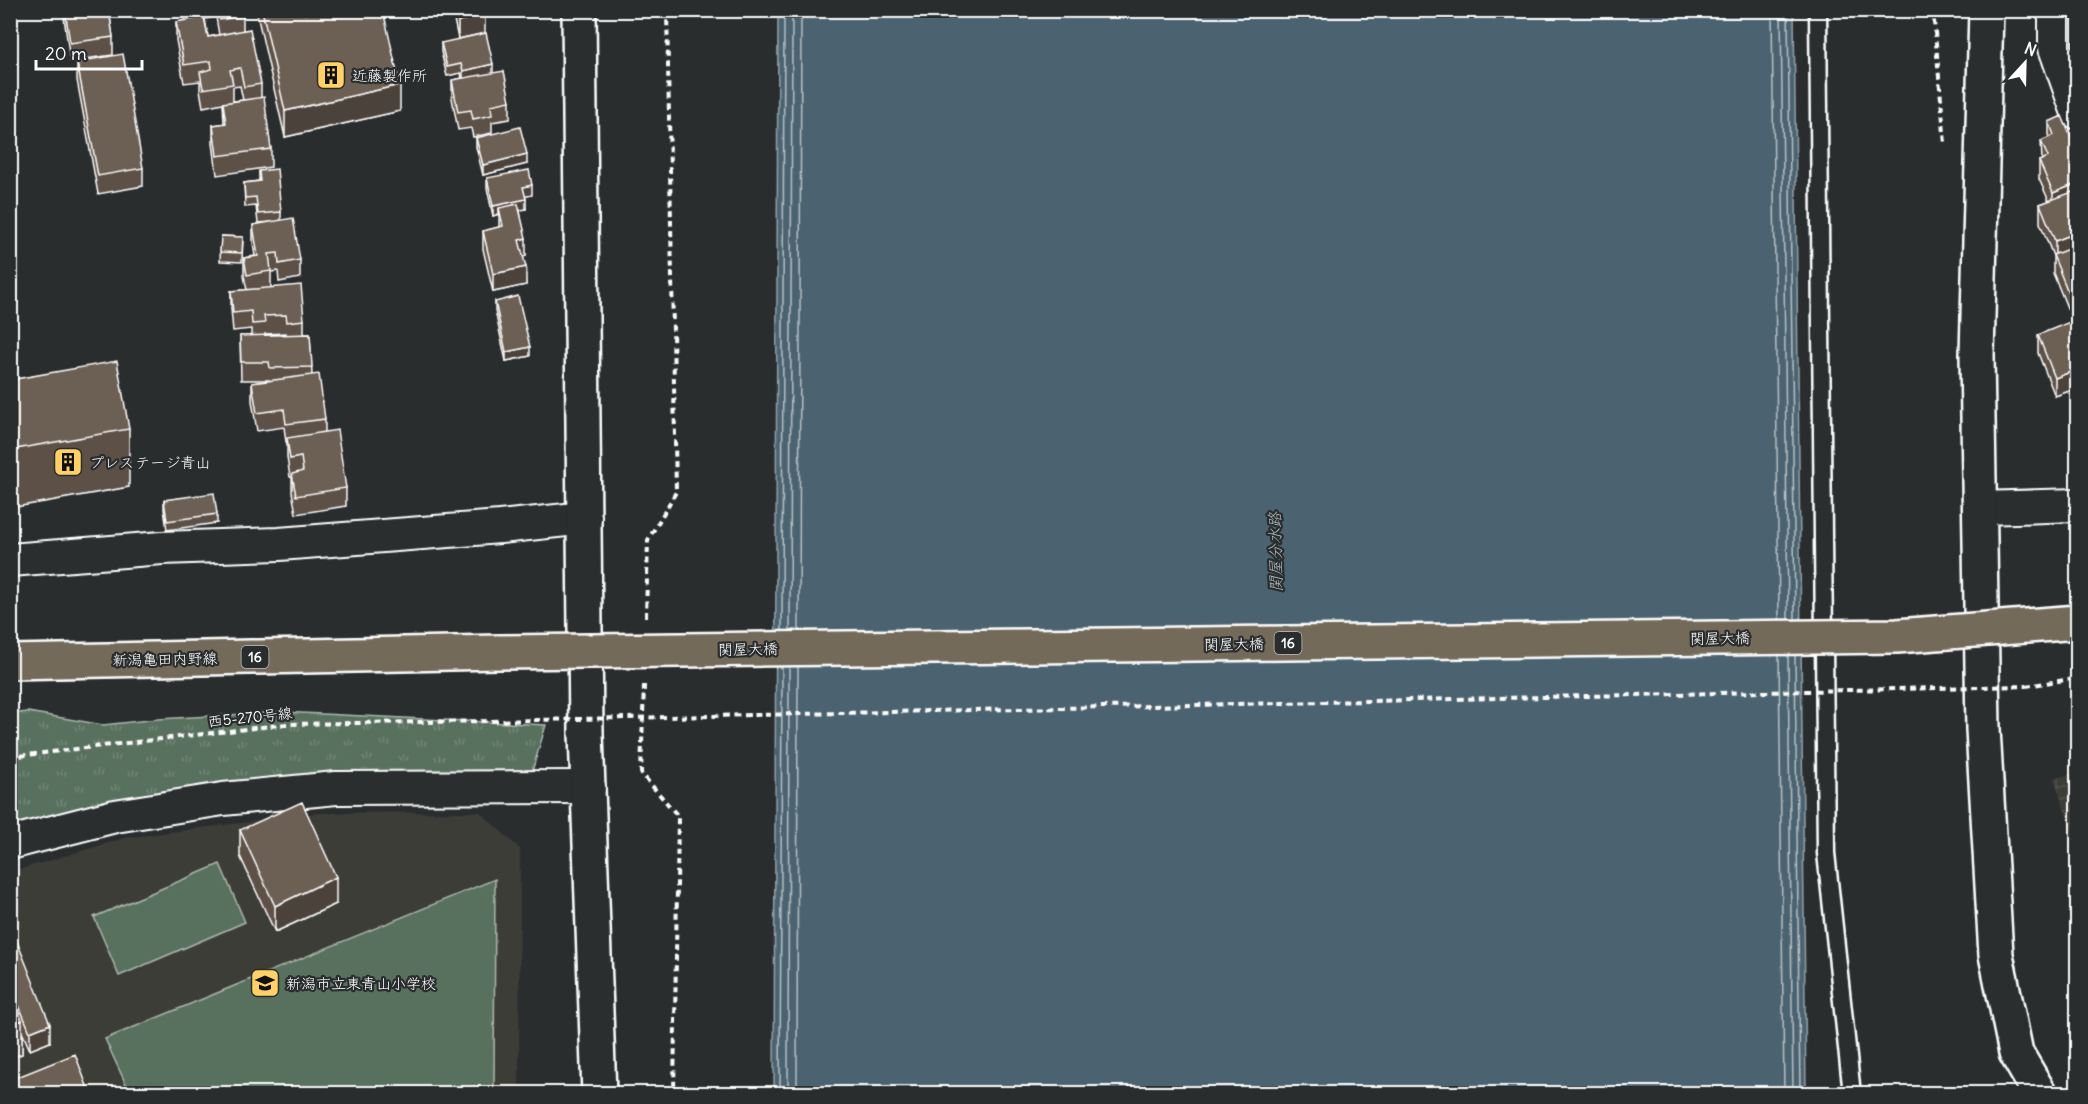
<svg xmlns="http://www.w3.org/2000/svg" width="2088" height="1104" font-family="Delius,'Klee One',sans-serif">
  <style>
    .built { fill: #3e3c39 }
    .industrial { fill: url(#industrial-grid) }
    .grass { fill: url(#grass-tufts); stroke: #acb8af; stroke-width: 1.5 }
    .green { fill: #59715f; stroke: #acb8af; stroke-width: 1.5 }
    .water { fill: #4c6370; stroke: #94a1a9; stroke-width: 1.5 }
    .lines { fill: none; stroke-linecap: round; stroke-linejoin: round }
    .shore { stroke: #b7c1c6; stroke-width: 1.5 }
    .lane-casing { stroke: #fff; stroke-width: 21 }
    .street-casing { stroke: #fff; stroke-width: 36 }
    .secondary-casing { stroke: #fff; stroke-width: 38 }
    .primary-casing { stroke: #fff; stroke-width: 38 }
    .path { stroke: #fff; stroke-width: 4; stroke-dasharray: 6 4.5; stroke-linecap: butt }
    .lane { stroke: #2a2d2e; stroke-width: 16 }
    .street { stroke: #2a2d2e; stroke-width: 32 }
    .secondary { stroke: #2a2d2e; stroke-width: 33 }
    .primary { stroke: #736b5a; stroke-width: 33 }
    .primary-bridge-casing { stroke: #fff; stroke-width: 38; stroke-linecap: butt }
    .path-bridge { stroke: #fff; stroke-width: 4; stroke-dasharray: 6 4.5; stroke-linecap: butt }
    .primary-bridge { stroke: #736b5a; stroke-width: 33 }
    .wall { fill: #5d5147; stroke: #fff; stroke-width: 1.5; fill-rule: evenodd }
    .shaded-wall { fill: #4c423a; stroke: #fff; stroke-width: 1.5 }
    .building { fill: #6c5e53; stroke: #fff; stroke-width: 1.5 }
    .labels { text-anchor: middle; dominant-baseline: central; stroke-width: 4.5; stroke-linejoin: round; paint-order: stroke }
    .shield { fill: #2a2d2e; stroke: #bfc0c0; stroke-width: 1.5 }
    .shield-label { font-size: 14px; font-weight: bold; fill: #fff }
    .poi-label { font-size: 15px; fill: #fff; stroke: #2a2d2e; text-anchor: start }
    .street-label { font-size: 15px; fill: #fff; stroke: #2a2d2e }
    .water-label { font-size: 16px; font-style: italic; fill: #aeb9bf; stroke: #2a2d2e }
  </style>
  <defs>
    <pattern id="industrial-grid" width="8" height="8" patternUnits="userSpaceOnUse" patternTransform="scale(1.5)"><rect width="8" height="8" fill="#3e3c39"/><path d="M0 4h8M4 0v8" fill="none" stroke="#51504d"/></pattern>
    <pattern id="grass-tufts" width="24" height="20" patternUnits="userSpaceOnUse" patternTransform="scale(1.5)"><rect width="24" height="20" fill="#59715f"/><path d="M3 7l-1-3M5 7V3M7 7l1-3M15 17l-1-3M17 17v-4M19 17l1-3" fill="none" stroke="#728677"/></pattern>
  </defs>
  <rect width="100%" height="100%" fill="#2a2d2e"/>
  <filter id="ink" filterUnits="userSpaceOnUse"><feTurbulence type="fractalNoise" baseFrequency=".0167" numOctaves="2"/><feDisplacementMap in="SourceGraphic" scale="12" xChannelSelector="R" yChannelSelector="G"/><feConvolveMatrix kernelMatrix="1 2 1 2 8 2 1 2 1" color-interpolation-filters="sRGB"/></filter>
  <g filter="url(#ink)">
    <path class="built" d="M480,812L520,849L519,1093L11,1094V872L125,838L317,813Z"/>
    <path class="industrial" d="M2077,773H2078L2077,847L2054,778Z"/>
    <path class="grass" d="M28,712L103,725L158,719L281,712L546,725L530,778L11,836L10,714Z"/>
    <path class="green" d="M220,864L245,922L119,976L94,917Z
      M495,879L494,1093H130L105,1039Z"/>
    <path class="water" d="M778,11H1794L1806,1093H774Z"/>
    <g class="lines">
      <path class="shore" d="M1772,10L1779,619
        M1781,10L1788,619
        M1788,10L1795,619
        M782,631L784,10
        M790,631L792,10
        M799,631L801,10
        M1779,655L1784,1094
        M1788,655L1793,1094
        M1795,655L1800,1094
        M780,1094L782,667
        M788,1094L789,667
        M797,1094L798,667"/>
      <g class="lane-casing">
        <path id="lane" d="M1818,10L1826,853L1852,1094"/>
      </g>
      <g class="street-casing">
        <path id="street" d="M2055,10V48L2078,113
          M1980,508L2078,505
          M10,560L162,548L279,544L500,527L585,518
          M10,843L115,816L223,799L336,788L589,787"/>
      </g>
      <g class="secondary-casing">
        <path id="secondary" d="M579,10L586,733L599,1094
          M1986,10L1977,355L1983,729L1996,955L2016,1053L2040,1094"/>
      </g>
      <g class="primary-casing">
        <path id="primary" d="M10,662L499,652"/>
      </g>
      <path class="path" d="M1933,10L1945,144
        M646,617L648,540L676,492L667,10
        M644,685L641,773L678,816L674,1094
        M2026,686L2078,678
        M10,757L287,724L492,721"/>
      <use href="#lane" class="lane"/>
      <use href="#street" class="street"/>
      <use href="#secondary" class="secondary"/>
      <use href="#primary" class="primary"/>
      <g class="primary-bridge-casing">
        <path id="primary-bridge" d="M499,652L1897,636L2078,622"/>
      </g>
      <path class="path-bridge" d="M492,721L2026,686"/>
      <use href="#primary-bridge" class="primary-bridge"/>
    </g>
    <path class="wall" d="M63,10H109L113,37V55L70,61Z
      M183,10H242L243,16V31L261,84V97L271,149V167L217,175L213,143V125L224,124L223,103L203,107L200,90V81L184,83L176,40V22L185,20ZM216,17L219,35L208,37L205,19ZM240,86L243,100L233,101V87Z
      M256,10H304L305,14L400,111L285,137Z
      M434,10H484L458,39L453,15L436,19Z
      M441,43L493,73L510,101V119L492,122V133L473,137L471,128L458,130L452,98V80L462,78L461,73L447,76L441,52Z
      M77,62L143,168V186L98,194L77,80Z
      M2049,122L2078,154V312L2070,315L2053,273V256L2040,223V204L2049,201L2039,179V161L2042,160L2041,141L2049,138Z
      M476,138L527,164L483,175L476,147Z
      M259,171L281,212V220L300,260V278L279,282L278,271L271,272V288L304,320V334H310L312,375L325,419V432L346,488V506L296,514L292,492V477H290L287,457V442H286L284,427L257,431L252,401V383L269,381V380H241L240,336H251V329L233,331L231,309V291L247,290L244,276V258L255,256L253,243V225L272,222L258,223L256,206L245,207L244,183L259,181ZM286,333V334L265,335V334Z
      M487,178L532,195L525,196L526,209L520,210L526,256L523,257L526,285L493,292L483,249V231L499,227V214L493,216L487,188Z
      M221,236L243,237L242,262L220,261Z
      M495,302L530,356L506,361L495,311Z
      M2078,320V388L2055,396L2038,353V335Z
      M10,380L129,429V487L10,508Z
      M164,500L217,514V523L167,530L164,509Z
      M240,830L336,904L275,932L240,856Z
      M10,924L50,1042L30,1050L22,1032V1054L10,1058Z"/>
    <path class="shaded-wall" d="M436,10H453V15L436,19Z
      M485,15V33L458,39V21Z
      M493,64V74L463,80V71Z
      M400,85V111L285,137V111Z
      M527,154V164L483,175V165Z
      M2078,183V201L2053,211V193Z
      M532,185V195L523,197V187Z
      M526,199V209L500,214L499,208V214L493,216V206Z
      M2078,232V250L2055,259V241Z
      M526,238V256L519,258V240Z
      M526,267V285L493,292V274Z
      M2078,294V312L2070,315V297Z
      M530,347V356L506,361V352Z
      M2078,369V388L2055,396V378Z
      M336,877V904L275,932V906Z
      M22,1020V1054L10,1058V1025Z
      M50,1024V1042L30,1050V1032Z"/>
    <path class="building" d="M65,10H109L113,37L70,43Z
      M187,10H202V11L187,13Z
      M218,10H242L243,16L220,20Z
      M262,10H304L305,14L319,10H383L400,85L285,111Z
      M456,10H484L485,15L458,21Z
      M204,17L208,37L250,29L261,84L244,87L240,68L230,70L233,84L203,89L200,72L212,69L211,61L184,65L176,22Z
      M486,33L493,64L463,71L461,64L447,67L441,43Z
      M123,54L143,168L98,176L77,62Z
      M504,71L510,101L491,105L492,115L473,119L471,110L458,112L452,80Z
      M264,97L271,149L217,156L213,125L226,123L223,103Z
      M2062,116L2078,154V183L2053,193L2039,161L2048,157L2041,141L2054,135L2049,122Z
      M520,127L527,154L483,165L476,138Z
      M277,169L281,212L258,214L256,197L245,198L244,183L260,181L259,171Z
      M529,170L532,185L523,187L526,199L493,206L487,178Z
      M2078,190V232L2055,241L2040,204Z
      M518,204L526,238L519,240L526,267L493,274L483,231L503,226L499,208Z
      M293,218L300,260L279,264L278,253L269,254L271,271L247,275L244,258L258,256L253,225Z
      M221,236L243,237L242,253L220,252Z
      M2078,245V294L2070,297L2053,255Z
      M301,285L304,320L287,322L286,315L264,316L265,323L252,324L251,311L233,313L231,291Z
      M518,296L530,347L506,352L495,302Z
      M2077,319L2078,369L2055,378L2038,335Z
      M310,334L312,367L270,368L269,362H241L240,336Z
      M117,361L129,429L10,450V380Z
      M319,374L325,419L286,424L284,409L257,413L252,383Z
      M337,430L346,488L296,496L292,474L303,471L301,457L290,459L287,438Z
      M214,493L217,514L167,521L164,500Z
      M302,802L336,877L275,906L240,830Z
      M10,924L50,1024L30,1032L10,984Z
      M10,992L22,1020L10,1025Z
      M75,1054L90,1094H10V1080Z"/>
  </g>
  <defs>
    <g id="building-square" transform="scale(1.5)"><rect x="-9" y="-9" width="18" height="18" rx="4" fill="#ffd166" stroke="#2a2d2e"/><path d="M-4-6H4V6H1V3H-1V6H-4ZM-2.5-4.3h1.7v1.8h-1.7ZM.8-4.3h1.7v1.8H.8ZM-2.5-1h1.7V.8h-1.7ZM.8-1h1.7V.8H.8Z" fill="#111"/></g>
    <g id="school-square" transform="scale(1.5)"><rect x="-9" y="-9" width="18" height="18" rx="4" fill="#ffd166" stroke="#2a2d2e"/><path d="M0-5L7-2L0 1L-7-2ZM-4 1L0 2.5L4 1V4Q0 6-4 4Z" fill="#111"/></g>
  </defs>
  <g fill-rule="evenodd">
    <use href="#building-square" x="331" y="75"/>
    <use href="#building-square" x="68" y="462"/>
    <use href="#school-square" x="265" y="983"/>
  </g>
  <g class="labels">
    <g class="shield">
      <rect x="1274.5" y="632" width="27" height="22" rx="4.5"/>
      <rect x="241.5" y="646" width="27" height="22" rx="4.5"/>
    </g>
    <g class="shield-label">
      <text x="1288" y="643">16</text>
      <text x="255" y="657">16</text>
    </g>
    <g class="poi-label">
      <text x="352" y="75">近藤製作所</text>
      <text x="89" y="462">プレステージ青山</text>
      <text x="286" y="983">新潟市立東青山小学校</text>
    </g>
    <g class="street-label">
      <text transform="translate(1720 638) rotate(-1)">関屋大橋</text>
      <text transform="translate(1234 644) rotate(-1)">関屋大橋</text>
      <text transform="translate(748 649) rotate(-1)">関屋大橋</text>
      <text transform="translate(165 659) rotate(-1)">新潟亀田内野線</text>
      <text transform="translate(250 717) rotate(-6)">西5-270号線</text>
    </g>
    <g class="water-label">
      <text transform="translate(1275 552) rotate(-91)">関屋分水路</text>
    </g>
  </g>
  <rect width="2088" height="1104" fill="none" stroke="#2a2d2e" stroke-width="36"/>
  <rect x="18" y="18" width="2052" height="1068" fill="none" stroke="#fff" stroke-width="2" filter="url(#ink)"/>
  <g transform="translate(2025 63) rotate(22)" stroke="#2a2d2e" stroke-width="4.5" paint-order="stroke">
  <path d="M0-4.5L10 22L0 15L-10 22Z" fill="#ffffff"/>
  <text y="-9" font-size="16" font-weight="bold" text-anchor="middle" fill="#ffffff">N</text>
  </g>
  <path d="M36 60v9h106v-9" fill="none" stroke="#ffffff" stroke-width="3"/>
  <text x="45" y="60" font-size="18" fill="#ffffff" stroke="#2a2d2e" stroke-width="4.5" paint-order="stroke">20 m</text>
</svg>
